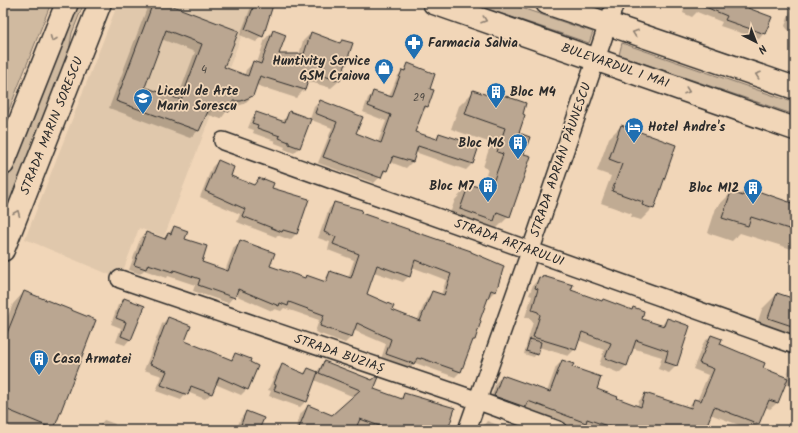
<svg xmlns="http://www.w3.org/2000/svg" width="798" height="433" font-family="Kalam,sans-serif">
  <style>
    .built { fill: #e0c8ac }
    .green { fill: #d0baa0; stroke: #7e7266 }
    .shadow { fill: #0003; fill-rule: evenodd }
    .building { fill: #baa691; stroke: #2b2b2b; fill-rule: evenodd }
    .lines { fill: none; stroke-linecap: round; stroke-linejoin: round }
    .street-casing { stroke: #2b2b2b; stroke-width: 20 }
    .secondary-casing { stroke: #2b2b2b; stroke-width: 25 }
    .street { stroke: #f1d6b8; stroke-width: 17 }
    .secondary { stroke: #f1d6b8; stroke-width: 22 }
    .oneway { stroke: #8e8072 }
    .labels { text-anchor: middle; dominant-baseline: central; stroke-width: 3.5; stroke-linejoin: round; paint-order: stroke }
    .number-label { font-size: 11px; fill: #4f4a44 }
    .poi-label { font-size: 13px; font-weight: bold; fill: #2b2b2b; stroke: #f1d6b8; text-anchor: start }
    .street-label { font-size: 13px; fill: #2b2b2b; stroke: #f1d6b8 }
  </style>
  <rect width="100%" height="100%" fill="#f1d6b8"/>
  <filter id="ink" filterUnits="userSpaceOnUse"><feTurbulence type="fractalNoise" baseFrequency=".025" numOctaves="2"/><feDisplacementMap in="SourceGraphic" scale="8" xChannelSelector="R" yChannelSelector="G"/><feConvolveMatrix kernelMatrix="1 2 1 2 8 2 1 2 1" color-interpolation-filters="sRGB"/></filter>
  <g filter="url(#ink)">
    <path class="built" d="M118,3H254L164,237L139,228L120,279L25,239Z"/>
    <path class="green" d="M3,3H51L3,125Z
      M76,3H84L72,33L68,57L3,224V188Z
      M470,3H507L593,32L589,43Z
      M622,43L795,103V115L619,55Z"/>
    <path class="shadow" d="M153,3H162L238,31L223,68L244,76L246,70L254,62L257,63L265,39L273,31L278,55H299L303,41L311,33L339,44L342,41L339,81L331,88L307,81L304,90L296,98L256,85L252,96L244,104L229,108L221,119L206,114L198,131L190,138L109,108L147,8ZM161,39L195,52L177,100L144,88Z
      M255,3L272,6L262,36L256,42L240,35L251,7Z
      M678,3H749L747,9L764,33L759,39L720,26L722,22L697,12L692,17L683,13L685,6Z
      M793,3H795V30H788L785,26Z
      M408,65L429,90L427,107L421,113L414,132L434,139L439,134L478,147L472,164L466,170L415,152L412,162L406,168L390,162L386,171L374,183L318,163L332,128L309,119L299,148L294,153L284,149L285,147L275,143V141L253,133L254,130L248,128L252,118L257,113L282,122L290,112L310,119L314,107L320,101L355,134L378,142L386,121L363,112L368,98L374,92L389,97L397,77Z
      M474,91L488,96L491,93L518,134L523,155L509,216L494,231L446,224L455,200L469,185L481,189L488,169L483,167L491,143L451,129L459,106Z
      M621,126L653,208L641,220L631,217L632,214L601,203L611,176L597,171L609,138Z
      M218,161L229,176L253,186L259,180L271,189L308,199L296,234L290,240L277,235L276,237L237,222L240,214L200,197L212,167Z
      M746,189L795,204V250L740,233L732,241L708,233L716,208L731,193L739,195Z
      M334,203L359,213L495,291L489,297H488L478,321L474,340L470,343L461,371L455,377L415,363L408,369L381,359L386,344L353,330L351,337L345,343L315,332L319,320L284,308L281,311L275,309L272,311L235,295L228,303L193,291L195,285L168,276L167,278L144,270L140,274L129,270L140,239L146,233L163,239L174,227L201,262L225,271L234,247L240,242L269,267L304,279L307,276L323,282L330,272L348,278L354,260L328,250L330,242L318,238L329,209ZM412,267L446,280L441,295L433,292L427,298L417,321L391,311L366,294L374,272L403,282L409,276Z
      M795,262V278L790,276Z
      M540,278L570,291L631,311L633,309L641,320L661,326L667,319L676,366L669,373L658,369L662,357L632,348L626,366L619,373L599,365L604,350L578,340L575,349L568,356L539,347L534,357L524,354L533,322L531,319L525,317L532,296L529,295L533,285Z
      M795,279V338L754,333L762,309L777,294L789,298Z
      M24,292L95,321L52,430H18L3,424V328L13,304Z
      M124,299L130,339L125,345L116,342L121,328L111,324L118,305Z
      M168,318L184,341L230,360L236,354L247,389L241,395L215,384L211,394L205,399L187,392L181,400L156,391L162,376L144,370L162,324Z
      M711,336L718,345L762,369L786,378L790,365L795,361V388L784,384L777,403L770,409L765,407L759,424L752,430L710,414L705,429L706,430H594L581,426L578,428L523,408L518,413L489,403L496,382L503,376L547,392L556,367L562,361L596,390L616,399L637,406L639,401L645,394L687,408L694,400L697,401L708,375L693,369L704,342Z
      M324,362L373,390L400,399L404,394L437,430H366L356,427L354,430H295L301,413L308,406L332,416L354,397L314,380L306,401L300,407L269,396L271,391L268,390L276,372L282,366L303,374L308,369L316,373Z
      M246,412L259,430H236L241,418Z
      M104,420L115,424L113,430H96Z
      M487,421L498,425L496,430H480Z"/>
    <path class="building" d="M153,3H165L239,31L224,67L248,76L253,61L261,64L273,30L286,35L279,54H304L311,32L340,43L342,40L353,43L340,81L311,72L305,90L260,76L253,96L241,101H233L229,112L211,105L199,131L116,101ZM166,30L202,44L181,100L145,87Z
      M255,3L273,5L263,37L245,29Z
      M696,3H751L748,8L772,17L765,34L725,20L727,16Z
      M408,63L435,74L430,89L434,90L428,107L425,106L415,132L437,139L439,133L479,146L473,164L418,146L413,162L393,156L387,171L384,170L381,178L323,157L337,122L315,113L320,100L363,117L356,133L381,143L391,115L368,106L373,91L392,97L402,70L405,71Z
      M473,90L490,96L491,91L526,103L523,114L525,115L519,133L530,137L524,154L531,156L510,217L497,212L494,221L460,209L469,184L490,191L503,154L497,152L505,128L465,114Z
      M289,111L311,119L300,148L289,144V142L279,138L280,136L257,128L258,125L252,123L256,112L285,122Z
      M621,125L676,145L654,209L642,205L643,202L612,191L622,164L609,159Z
      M218,160L234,167L231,176L254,185L259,178L263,180L264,179L274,183L272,188L309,199L297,234L283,230L282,232L242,216L245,209L205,191Z
      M746,187L795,204V222L792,230L751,217L748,226L722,218L731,192L743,196Z
      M334,202L362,210L361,213L471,251V252L504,266L496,292L491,290L480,320L481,321L475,340H473L461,372L421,358V359L417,358L414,364L386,354L391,339L357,323L352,337L320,326L324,315L289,302L288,306L280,303L279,306L238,289L235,298L198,285L200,279L174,270L173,272L148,264L146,269L134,265L146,232L165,239L168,233L171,234L174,226L188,231L185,239L207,246L202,262L228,271L240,240L275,253L270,266L305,278L306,275L326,282L330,271L351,278L359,254L333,244L336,237L324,232ZM415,260L451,274L444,295L432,291L420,321L392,310L394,306L367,294L377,265L410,277Z
      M543,276L573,285L571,290L602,301L603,299L632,310L633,307L644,311L642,319L664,326L667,318L690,326L677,366L665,362L668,351L636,340L627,366L605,358L611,343L582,332L576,350L533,337L540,315L538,312L532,310L538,289L535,288L539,277L542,278Z
      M24,291L96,320L54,429L3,408V343Z
      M777,293L795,299V327L768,318Z
      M124,298L145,306L131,340L121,336L126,322L116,318Z
      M168,317L191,326L185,341L232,360L235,353L251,359L250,362L258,366L248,390L219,377L212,394L191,386L188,395L161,385L167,371L150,364Z
      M711,335L722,339L720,344L765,363L763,368L788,378L778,403L769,400L759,424L714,407L705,430H619L587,419L586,423L528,401L525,407L494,396L502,375L550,392L562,360L574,364L572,367L601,377L597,389L618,397L617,398L641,407L645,393L691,408L694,399L701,401L714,369L699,363Z
      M530,339L541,342L538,355L526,351Z
      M324,361L372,380L376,377H379L374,389L402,399L404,393L455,408L448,430H391L360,419L355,430H298L308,405L332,415L360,390L319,373Z
      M282,364L305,374L308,368L318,372L307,402L274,390L276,385L274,384Z
      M246,411L264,418L259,430H239Z"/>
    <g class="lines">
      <g class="street-casing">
        <path id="street" d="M223,141L795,345
          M120,279L476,400L558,430
          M467,430L537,232L615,3"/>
      </g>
      <g class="secondary-casing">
        <path id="secondary" d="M434,3L795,129
          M547,3L795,88
          M3,164L67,3
          M3,250L100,3"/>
      </g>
      <use href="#street" class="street"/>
      <use href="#secondary" class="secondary"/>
    </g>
    <defs><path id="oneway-chevron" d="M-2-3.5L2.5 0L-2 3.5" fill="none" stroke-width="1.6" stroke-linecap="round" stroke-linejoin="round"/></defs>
    <g class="oneway">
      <use href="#oneway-chevron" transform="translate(484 20) rotate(19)"/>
      <use href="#oneway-chevron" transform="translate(635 33) rotate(-161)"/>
      <use href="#oneway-chevron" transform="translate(53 39) rotate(112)"/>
      <use href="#oneway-chevron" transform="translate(758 75) rotate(-161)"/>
      <use href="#oneway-chevron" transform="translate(687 91) rotate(19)"/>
      <use href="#oneway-chevron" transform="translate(17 213) rotate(-68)"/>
    </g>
  </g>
  <defs>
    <g id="pharmacy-pin" transform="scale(1)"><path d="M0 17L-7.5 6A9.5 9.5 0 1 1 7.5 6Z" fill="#1f6fb2" stroke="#f1d6b8"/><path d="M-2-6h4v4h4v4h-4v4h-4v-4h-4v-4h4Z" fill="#fff"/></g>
    <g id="shop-pin" transform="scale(1)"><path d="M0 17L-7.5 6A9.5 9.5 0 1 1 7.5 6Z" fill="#1f6fb2" stroke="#f1d6b8"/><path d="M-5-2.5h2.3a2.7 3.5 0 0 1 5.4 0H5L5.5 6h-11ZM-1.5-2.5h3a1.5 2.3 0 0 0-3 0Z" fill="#fff"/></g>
    <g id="building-pin" transform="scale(1)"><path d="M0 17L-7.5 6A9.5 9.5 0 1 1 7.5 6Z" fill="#1f6fb2" stroke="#f1d6b8"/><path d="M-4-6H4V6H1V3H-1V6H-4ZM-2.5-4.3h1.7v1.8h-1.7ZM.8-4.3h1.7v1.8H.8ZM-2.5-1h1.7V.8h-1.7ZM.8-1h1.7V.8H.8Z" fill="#fff"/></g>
    <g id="school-pin" transform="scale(1)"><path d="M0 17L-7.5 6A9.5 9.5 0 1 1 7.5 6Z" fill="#1f6fb2" stroke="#f1d6b8"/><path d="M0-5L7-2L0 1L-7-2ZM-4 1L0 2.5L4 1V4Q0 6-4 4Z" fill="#fff"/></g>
    <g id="hotel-pin" transform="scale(1)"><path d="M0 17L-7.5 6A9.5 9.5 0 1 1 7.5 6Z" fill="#1f6fb2" stroke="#f1d6b8"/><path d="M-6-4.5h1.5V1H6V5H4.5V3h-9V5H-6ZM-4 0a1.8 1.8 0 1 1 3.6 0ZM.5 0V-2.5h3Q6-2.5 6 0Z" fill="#fff"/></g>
  </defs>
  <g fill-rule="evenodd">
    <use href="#pharmacy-pin" x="414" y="43"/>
    <use href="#shop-pin" x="384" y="68"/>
    <use href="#building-pin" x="496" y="92"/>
    <use href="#school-pin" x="143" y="98"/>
    <use href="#hotel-pin" x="634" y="127"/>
    <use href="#building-pin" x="518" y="143"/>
    <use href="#building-pin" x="488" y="186"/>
    <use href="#building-pin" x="753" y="188"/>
    <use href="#building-pin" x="39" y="359"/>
  </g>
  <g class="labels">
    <g class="number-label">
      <text x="204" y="70">4</text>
      <text x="419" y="98">29</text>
    </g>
    <g class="poi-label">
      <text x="428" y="43">Farmacia Salvia</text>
      <text x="370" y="61" text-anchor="end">Huntivity Service<tspan x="370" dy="15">GSM Craiova</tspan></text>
      <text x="157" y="91">Liceul de Arte<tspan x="157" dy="15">Marin Sorescu</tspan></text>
      <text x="510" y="92">Bloc M4</text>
      <text x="648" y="127">Hotel Andre's</text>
      <text x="504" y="143" text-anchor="end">Bloc M6</text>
      <text x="474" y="186" text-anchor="end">Bloc M7</text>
      <text x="739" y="188" text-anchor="end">Bloc M12</text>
      <text x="53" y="359">Casa Armatei</text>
    </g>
    <g class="street-label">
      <text transform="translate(615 66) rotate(19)">BULEVARDUL 1 MAI</text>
      <text transform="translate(52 126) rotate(-68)">STRADA MARIN SORESCU</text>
      <text transform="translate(561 160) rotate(-71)">STRADA ADRIAN PĂUNESCU</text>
      <text transform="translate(509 243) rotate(20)">STRADA ARȚARULUI</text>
      <text transform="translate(339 354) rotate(19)">STRADA BUZIAȘ</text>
    </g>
  </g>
  <rect width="798" height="433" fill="none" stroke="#f1d6b8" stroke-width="16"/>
  <rect x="8" y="8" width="782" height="417" fill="none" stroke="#2b2b2b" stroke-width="1.5" filter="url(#ink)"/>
  <g transform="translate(756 42) rotate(138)" stroke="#f1d6b8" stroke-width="3" paint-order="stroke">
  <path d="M0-3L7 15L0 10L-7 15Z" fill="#2b2b2b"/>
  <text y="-6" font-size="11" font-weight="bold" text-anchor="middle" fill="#2b2b2b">N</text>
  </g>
</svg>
